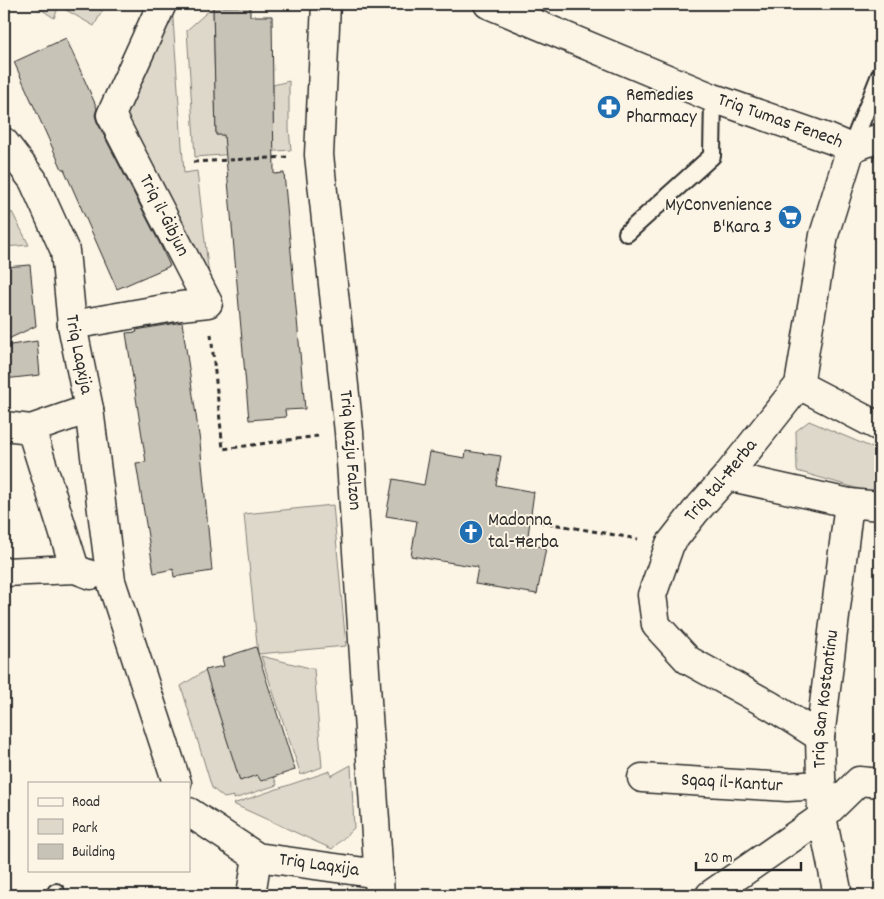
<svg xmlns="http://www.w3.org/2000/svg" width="884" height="899" font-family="Dekko,sans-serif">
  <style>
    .green { fill: #ded8ca; stroke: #84827a }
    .building { fill: #c8c3b7; stroke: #2b2b2b }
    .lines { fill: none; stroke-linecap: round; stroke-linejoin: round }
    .lane-casing { stroke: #2b2b2b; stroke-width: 20 }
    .street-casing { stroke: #2b2b2b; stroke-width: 31 }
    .path { stroke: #2b2b2b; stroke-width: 3; stroke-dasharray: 5 4; stroke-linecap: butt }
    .lane { stroke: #fcf5e5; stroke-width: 16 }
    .street { stroke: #fcf5e5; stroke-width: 28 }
    .labels { text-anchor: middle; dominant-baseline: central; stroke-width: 4; stroke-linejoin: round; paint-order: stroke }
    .poi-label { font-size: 19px; fill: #2b2b2b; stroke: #fcf5e5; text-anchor: start }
    .street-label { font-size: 19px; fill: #2b2b2b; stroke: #fcf5e5 }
  </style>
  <rect width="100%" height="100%" fill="#fcf5e5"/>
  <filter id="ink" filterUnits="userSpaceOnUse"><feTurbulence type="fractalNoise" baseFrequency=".02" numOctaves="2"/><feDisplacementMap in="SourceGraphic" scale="10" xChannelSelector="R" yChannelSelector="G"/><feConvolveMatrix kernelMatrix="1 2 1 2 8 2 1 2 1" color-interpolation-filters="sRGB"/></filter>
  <g filter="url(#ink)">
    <path class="green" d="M33,4H106L94,26L59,6L54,18Z
      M172,5L184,173L197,171L209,276L120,115Z
      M213,7L216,135L256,134L273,128V85L289,81V129L291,150L195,157L187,30Z
      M12,212L29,245L4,247V222Z
      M809,421L880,451V495L797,471L796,431Z
      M333,505L346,646L258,654L244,514Z
      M261,656L314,669L322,767L301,775Z
      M206,670L241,780L257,775L262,781L274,777L277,785L234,799V796L224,798L212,788L181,686Z
      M351,765L354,828L332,849L233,804L330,771L331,776Z"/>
    <path class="building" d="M250,6V16H272L274,174L284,173L305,409L285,410L286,417L249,420L224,135H216L213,7Z
      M66,38L97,108L95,115L97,122L159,242L170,266L117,289L64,169H62L14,62Z
      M30,265L36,326L4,341V267Z
      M182,322L200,442L212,571L174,577L173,569L154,573L136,463L146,462L126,333L137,332L136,330Z
      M37,341L40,375L4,379V346Z
      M466,451L501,456L496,485L534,492L527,543L546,548L537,594L475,584L478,567L411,556L417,521L386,516L393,479L424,485L430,452L465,458Z
      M256,647L295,770L261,781L257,775L240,781L205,670L224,666L222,658Z"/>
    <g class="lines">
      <g class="lane-casing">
        <path id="lane" d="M851,148L880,75
          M627,233L712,156L713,98
          M56,895V892"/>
      </g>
      <g class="street-casing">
        <g id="street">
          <path id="s1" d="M326,4L319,155L349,432L380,895"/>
          <path id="s2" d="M488,4L713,98L830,139L851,148"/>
          <path id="s3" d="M4,142L33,180L65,251L72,325L89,409L111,581L177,783"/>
          <path d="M851,148L880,138"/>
          <path d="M72,325L181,306L208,303L111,115L162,4"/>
          <path d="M799,385L880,427"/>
          <path d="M4,426L31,429L89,409"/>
          <path d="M31,429L75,569"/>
          <path d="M727,476L849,503L880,506"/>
          <path d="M4,572L75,569L91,575"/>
          <path id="s4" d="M820,737L771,706L688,660L656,625L652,595L670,544L695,512L727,476L799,385L824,235L851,148"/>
          <path id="s5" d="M642,778L787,787L822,785"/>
          <path id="s6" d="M189,812L257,857L379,874"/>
          <path d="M251,895L257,857"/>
          <path d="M710,895L822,817L859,781L880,783"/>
          <path id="s7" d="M838,895L822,817L820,737L849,503"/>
        </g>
      </g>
      <path class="path" d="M193,162L287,157
        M211,334L223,449L318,436
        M530,520L638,539"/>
      <use href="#lane" class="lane"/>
      <use href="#street" class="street"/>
    </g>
  </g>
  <defs>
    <g id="pharmacy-disc" transform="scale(1.25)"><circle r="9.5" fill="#1f6fb2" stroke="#fcf5e5"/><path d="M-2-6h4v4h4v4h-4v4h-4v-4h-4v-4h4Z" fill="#fff"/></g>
    <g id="supermarket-disc" transform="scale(1.25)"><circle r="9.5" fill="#1f6fb2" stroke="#fcf5e5"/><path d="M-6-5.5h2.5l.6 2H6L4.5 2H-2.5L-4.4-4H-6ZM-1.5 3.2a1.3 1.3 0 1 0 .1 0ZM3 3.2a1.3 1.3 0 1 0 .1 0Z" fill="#fff"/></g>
    <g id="church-disc" transform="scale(1.25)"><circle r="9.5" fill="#1f6fb2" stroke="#fcf5e5"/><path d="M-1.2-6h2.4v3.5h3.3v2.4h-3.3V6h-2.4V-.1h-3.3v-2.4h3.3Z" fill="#fff"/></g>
  </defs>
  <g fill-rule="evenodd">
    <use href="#pharmacy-disc" x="609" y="107"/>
    <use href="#supermarket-disc" x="790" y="217"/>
    <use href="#church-disc" x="471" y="532"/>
  </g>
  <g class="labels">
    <g class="poi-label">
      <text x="626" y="96">Remedies<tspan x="626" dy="22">Pharmacy</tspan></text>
      <text x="772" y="206" text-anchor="end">MyConvenience<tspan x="772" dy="22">B'Kara 3</tspan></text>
      <text x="488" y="521">Madonna<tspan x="488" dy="22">tal-Ħerba</tspan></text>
    </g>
    <g class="street-label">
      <text stroke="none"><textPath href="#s2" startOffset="315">Triq Tumas Fenech</textPath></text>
      <text transform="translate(163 216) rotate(63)">Triq il-Ġibjun</text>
      <text stroke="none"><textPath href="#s3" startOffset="230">Triq Laqxija</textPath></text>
      <text stroke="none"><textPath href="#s1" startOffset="448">Triq Nazju Falzon</textPath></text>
      <text stroke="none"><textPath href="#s4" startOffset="366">Triq tal-Ħerba</textPath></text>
      <text stroke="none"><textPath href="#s7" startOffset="198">Triq San Kostantinu</textPath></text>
      <text stroke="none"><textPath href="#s5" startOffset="90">Sqaq il-Kantur</textPath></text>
      <text stroke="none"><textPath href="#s6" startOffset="144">Triq Laqxija</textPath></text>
    </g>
  </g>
  <rect width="884" height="899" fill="none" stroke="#fcf5e5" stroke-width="20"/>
  <rect x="10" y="10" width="864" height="879" fill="none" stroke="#2b2b2b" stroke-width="2" filter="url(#ink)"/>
  <rect x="28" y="782" width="162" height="90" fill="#fcf5e5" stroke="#a8a49b"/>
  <rect x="38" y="798" width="25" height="8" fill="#fcf5e5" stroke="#a8a49b"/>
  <text x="72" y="806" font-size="15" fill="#2b2b2b">Road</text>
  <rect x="38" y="819" width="25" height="15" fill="#ded8ca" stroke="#a8a49b"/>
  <text x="72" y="832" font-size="15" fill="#2b2b2b">Park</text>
  <rect x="38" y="844" width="25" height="15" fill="#c8c3b7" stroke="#a8a49b"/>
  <text x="72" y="856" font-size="15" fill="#2b2b2b">Building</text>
  <path d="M696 862v8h105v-8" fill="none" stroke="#2b2b2b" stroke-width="2.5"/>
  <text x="704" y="862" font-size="15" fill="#2b2b2b" stroke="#fcf5e5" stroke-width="4" paint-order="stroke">20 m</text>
</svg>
